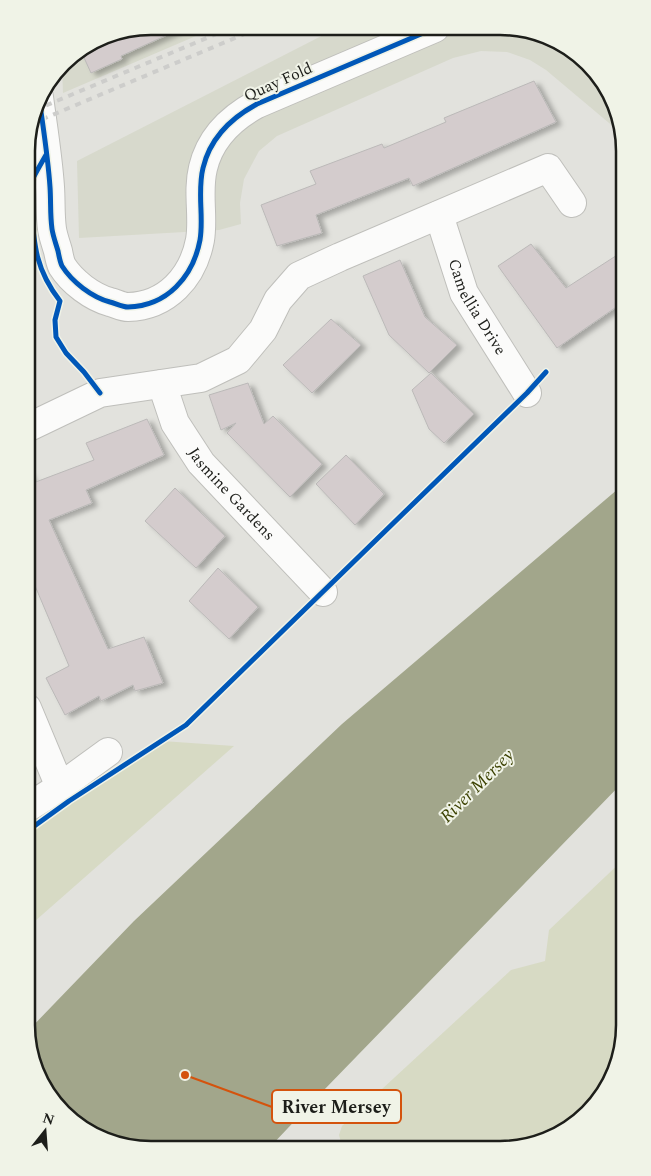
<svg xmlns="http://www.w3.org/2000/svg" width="651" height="1176" font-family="Spectral,serif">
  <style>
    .built { fill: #d7d9cc }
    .green { fill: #d7dac4 }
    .water { fill: #a2a68b }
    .building { fill: #d4cccd; stroke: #bbb9b8; filter: url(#shadow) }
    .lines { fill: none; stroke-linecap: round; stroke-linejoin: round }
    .minor-casing { stroke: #bfbfbb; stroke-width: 30 }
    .minor { stroke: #fbfbfa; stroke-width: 28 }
    .rail { stroke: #cdcdcb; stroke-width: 4; stroke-dasharray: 6 6; stroke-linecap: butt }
    .cycleway-casing { stroke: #f0f3e7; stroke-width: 8 }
    .cycleway { stroke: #0057b8; stroke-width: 5 }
    .labels { text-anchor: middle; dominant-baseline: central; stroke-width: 4; stroke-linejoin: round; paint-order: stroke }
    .street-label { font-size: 16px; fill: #1d1e1a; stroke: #f0f3e7 }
    .water-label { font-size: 18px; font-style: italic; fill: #3b4100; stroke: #f0f3e7 }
    .rim { fill: none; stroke: #1d1e1a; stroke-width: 2.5 }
    .leader { fill: none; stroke: #d4530d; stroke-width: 2 }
    .callout-dot { fill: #d4530d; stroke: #f0f3e7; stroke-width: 2 }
    .callout { fill: #f0f3e7; stroke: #d4530d; stroke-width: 2 }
    .callout-label { font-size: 18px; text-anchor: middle; font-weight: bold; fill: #1d1e1a }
  </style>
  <defs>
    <filter id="shadow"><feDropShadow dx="5.5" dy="3" stdDeviation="2.5" flood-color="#0004"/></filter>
  </defs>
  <rect width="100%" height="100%" fill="#e2e2dd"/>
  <path class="built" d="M151,26L217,27L63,93L62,66L69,57L104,36Z
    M339,27L524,29L582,57L618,111L620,125L615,128L546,70L530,60L507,52L481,51L453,58L277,136L259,151L244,179L240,203L241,224L219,230L79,238L77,161Z"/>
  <path class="green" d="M162,741L234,746L26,929V833L69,801Z
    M625,858L624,1033L599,1101L540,1143L342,1146L339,1135L342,1126L511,970L545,961L549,930Z"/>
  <path class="water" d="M625,483V780L323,1091L270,1147L135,1149L75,1124L33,1065L27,1032L134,921L342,724Z"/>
  <path class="building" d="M151,26H177L178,30L121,56L122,59L91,73L81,51L99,43L97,40L104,36Z
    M534,81L556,122L413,186L409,178L316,215L322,233L277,246L261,205L316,184L310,171L382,144L384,148L446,122L444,118Z
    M531,244L566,288L625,250V301L557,348L498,266Z
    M400,260L425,317L457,345L429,373L389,335L363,276Z
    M331,319L361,345L312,393L283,365Z
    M431,373L474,414L444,443L429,429L412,390Z
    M248,383L264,424L273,416L322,464L290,497L227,433L236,423L221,430L209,395Z
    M147,419L164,455L86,490L92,503L49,520L108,649L144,637L163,683L135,691L133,685L101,701L99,696L65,715L46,678L69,666L27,567V471L33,483L94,460L86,443Z
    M346,455L384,494L355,525L316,484Z
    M175,488L225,536L196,568L145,521Z
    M218,568L258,607L229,639L189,601Z"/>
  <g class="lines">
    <g class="minor-casing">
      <g id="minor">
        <path d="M39,97C43,127 48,157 50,187C51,201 50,215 52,229C53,236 56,244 58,251C59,256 60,262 62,266C72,282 92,297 110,302C115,303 122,307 128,307C167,306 193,277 200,240C204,217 197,192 203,168C210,138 231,118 257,104L435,28"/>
        <path id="s1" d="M439,215L464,293L527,393"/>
        <path id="s2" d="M162,384L175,423L201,463L323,592"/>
        <path d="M27,428L100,393L201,378L238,360L263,330L278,300L299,276L340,257L548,168L572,203"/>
        <path d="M27,708L60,787"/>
        <path d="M27,808L60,787L108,752"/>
      </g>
    </g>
    <use href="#minor" class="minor"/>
    <path class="rail" d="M35,110L233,27
      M31,124L261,27"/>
    <g class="cycleway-casing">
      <path id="cycleway" d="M39,97C43,127 48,157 50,187C51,201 50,215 52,229C53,236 56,244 58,251C59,256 60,262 62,266C72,282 92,297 110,302C115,303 122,307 128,307C167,306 193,277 200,240C204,217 197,192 203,168C210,138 231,118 257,104L435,28
        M46,155C41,164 34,175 30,185C28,191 30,201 31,208C34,246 36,270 60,301L55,320L56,337L66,353L84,372L100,393
        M26,832L69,801L186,725L527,393L546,372"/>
    </g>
    <use href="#cycleway" class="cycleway"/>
  </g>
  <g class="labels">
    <g class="street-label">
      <text transform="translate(278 82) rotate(-24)">Quay Fold</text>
      <text stroke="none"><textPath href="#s1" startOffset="100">Camellia Drive</textPath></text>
      <text stroke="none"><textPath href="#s2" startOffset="132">Jasmine Gardens</textPath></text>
    </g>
    <g class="water-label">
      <text transform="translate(477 786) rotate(-45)">River Mersey</text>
    </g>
  </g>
  <path d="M0 0H651V1176H0ZM151 35H500A116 116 0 0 1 616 151V1025A116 116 0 0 1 500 1141H151A116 116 0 0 1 35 1025V151A116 116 0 0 1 151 35Z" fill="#f0f3e7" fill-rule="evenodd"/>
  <path class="rim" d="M151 35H500A116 116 0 0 1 616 151V1025A116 116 0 0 1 500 1141H151A116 116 0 0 1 35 1025V151A116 116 0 0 1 151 35Z"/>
  <path class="leader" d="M185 1075L272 1107"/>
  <circle class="callout-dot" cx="185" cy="1075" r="5"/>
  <rect class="callout" x="272" y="1090" width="129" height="33" rx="5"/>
  <g class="callout-label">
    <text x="336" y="1113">River Mersey</text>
  </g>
  <g transform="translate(45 1131) rotate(17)" stroke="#f0f3e7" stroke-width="4" paint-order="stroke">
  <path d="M0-4L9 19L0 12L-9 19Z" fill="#1d1e1a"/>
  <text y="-8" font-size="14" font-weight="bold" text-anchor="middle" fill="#1d1e1a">N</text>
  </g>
</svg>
